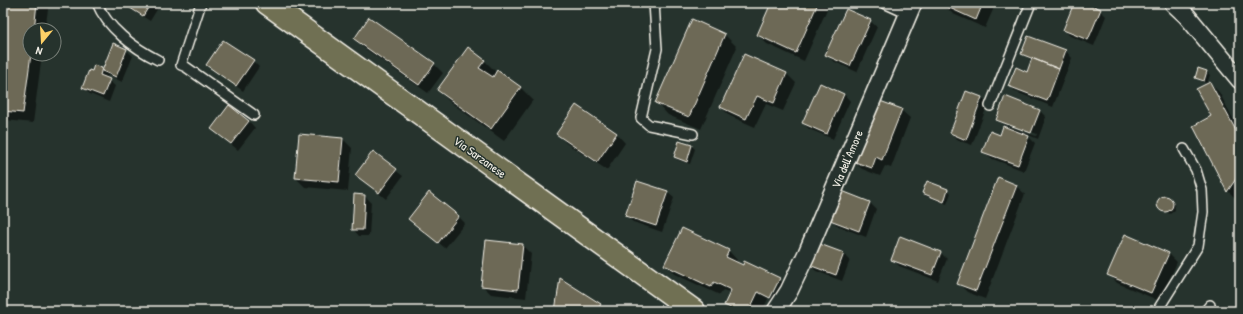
<svg xmlns="http://www.w3.org/2000/svg" width="1243" height="314" font-family="'Patrick Hand',sans-serif">
  <style>
    .shadow { fill: #0007; fill-rule: evenodd }
    .building { fill: #6d6956; stroke: #f4f1e8 }
    .lines { fill: none; stroke-linecap: round; stroke-linejoin: round }
    .service-casing { stroke: #f4f1e8; stroke-width: 12 }
    .minor-casing { stroke: #f4f1e8; stroke-width: 20 }
    .primary-casing { stroke: #f4f1e8; stroke-width: 25 }
    .service { stroke: #26332d; stroke-width: 9 }
    .minor { stroke: #26332d; stroke-width: 17 }
    .primary { stroke: #707052; stroke-width: 22 }
    .labels { text-anchor: middle; dominant-baseline: central; stroke-width: 3; stroke-linejoin: round; paint-order: stroke }
    .street-label { font-size: 12px; fill: #f4f1e8; stroke: #26332d }
  </style>
  <rect width="100%" height="100%" fill="#26332d"/>
  <filter id="ink" filterUnits="userSpaceOnUse"><feTurbulence type="fractalNoise" baseFrequency=".025" numOctaves="2"/><feDisplacementMap in="SourceGraphic" scale="8" xChannelSelector="R" yChannelSelector="G"/><feConvolveMatrix kernelMatrix="1 2 1 2 8 2 1 2 1" color-interpolation-filters="sRGB"/></filter>
  <g filter="url(#ink)">
    <path class="shadow" d="M8,3H49L45,30H30V54H42L33,123L5,120L3,117V44Z
      M121,3H161L150,21Z
      M743,3H751L750,6Z
      M772,3H824L828,7L804,61L767,44L758,35Z
      M945,3H996L985,28L953,14L944,5Z
      M1075,3H1083L1100,10L1106,16L1094,46L1070,36L1064,30Z
      M692,20L725,35L737,47L701,129L668,115L656,102Z
      M870,21L877,27L857,72L833,61L827,55Z
      M1029,37L1066,51L1072,58L1053,107L1016,92L1010,86L1028,73L1032,61L1023,54Z
      M355,39L434,64L443,73L428,93L364,48Z
      M126,50L133,56L122,82L108,75L107,79L115,86L109,102L90,94L83,88L102,69L103,71Z
      M744,55L787,74L796,83L783,111L766,104L755,127L730,116L721,107Z
      M484,60L497,73L521,88L533,100L504,141L450,102L438,90Z
      M253,61L259,67L243,91L207,65Z
      M1207,72L1210,75L1207,84L1196,78Z
      M1210,83L1219,92L1240,132V194L1236,199L1228,191L1194,126L1212,117Z
      M820,84L844,94L850,101L833,139L809,129L803,123Z
      M967,92L982,98L988,104L972,145L957,140L951,133Z
      M1006,98L1040,111L1046,117L1038,139L1026,134L1035,143L1024,171L990,158L983,151L1000,136L1004,126L997,119ZM1003,121L1037,134L1036,136L1003,124Z
      M577,107L617,134L625,143L607,170L566,143L558,134Z
      M901,110L910,118L891,168L885,166L880,176L862,169L853,161Z
      M249,121L255,128L238,150L212,129Z
      M300,135L343,139L352,148L348,191L305,187L296,178Z
      M680,142L692,146L695,149L690,164L678,160L675,157Z
      M373,153L403,176L386,199L356,175Z
      M927,182L948,190L951,193L947,204L926,196L923,193Z
      M1016,186L1025,194L985,299L967,292L959,284Z
      M667,192L674,198L662,232L633,222L626,216Z
      M842,192L870,203L876,209L866,237L838,226L831,220Z
      M365,196L371,202L369,236H359L353,229Z
      M1164,197L1174,203L1175,210L1170,214L1160,208L1159,202Z
      M458,216L465,223L445,248L410,219Z
      M683,229L729,251L737,260L736,263L779,279L788,287L779,306L770,301L779,281H777L762,311H731L725,305L731,293L723,290L720,295L674,274L666,265Z
      M522,245L531,254L526,298L491,294L482,285Z
      M940,252L947,259L938,281L899,266L893,259Z
      M1168,253L1177,262L1160,301L1117,283L1109,274Z
      M844,254L850,260L842,281L816,271L810,265Z
      M600,305L606,311H556Z
      M628,308L632,311H626Z"/>
    <path class="building" d="M7,3H37L34,30H30L31,54L23,113L3,111V36Z
      M122,3H151L143,16Z
      M771,3H818L796,53L757,35Z
      M943,3H983L976,20L943,5Z
      M1074,3H1086L1101,9L1088,40L1063,30Z
      M846,9L871,20L850,66L825,55Z
      M369,17L435,63L419,85L354,39Z
      M692,19L725,34L689,117L655,103Z
      M1028,36L1066,50L1059,69L1021,54Z
      M223,40L254,60L236,86L206,65Z
      M113,43L127,49L116,77L102,71Z
      M468,47L485,60L479,68L493,77L497,70L521,87L491,129L437,90Z
      M744,54L787,73L774,103L757,96L746,119L720,107Z
      M1032,58L1059,69L1047,101L1008,86L1016,67L1027,72Z
      M94,65L102,68L100,75L110,79L103,96L82,88L89,70L92,71Z
      M1198,68L1207,71L1204,81L1195,78Z
      M1210,82L1240,138V173L1227,192L1193,126L1211,116L1196,89Z
      M820,83L844,94L827,134L802,123Z
      M966,91L982,97L966,140L950,133Z
      M1005,96L1040,110L1031,133L996,120Z
      M880,101L902,109L882,160L876,157L872,168L852,161Z
      M229,105L249,121L231,144L211,129Z
      M576,105L617,133L597,162L556,134Z
      M1003,126L1029,136L1018,165L982,152L990,131L1000,135Z
      M299,134L343,138L339,182L295,178Z
      M679,141L692,145L687,162L674,157Z
      M373,151L397,169L379,193L355,175Z
      M998,177L1017,185L976,291L957,284Z
      M637,181L668,191L656,226L625,216Z
      M927,181L948,189L944,202L922,193Z
      M842,191L870,202L859,231L830,220Z
      M429,192L459,216L438,243L408,219Z
      M354,194L365,195L363,230H352Z
      M1157 204a8 8 0 1 1 16 0a8 8 0 1 1-16 0Z
      M682,228L729,250L726,257L743,265L744,261L780,278L770,298L758,292L749,311H737L724,305L731,290L714,282L711,287L664,265Z
      M1125,234L1169,253L1151,293L1107,275Z
      M900,236L941,252L932,275L891,260Z
      M486,240L523,244L518,290L481,286Z
      M817,243L844,253L836,275L809,265Z
      M560,278L601,304L597,311H555Z"/>
    <g class="lines">
      <g class="service-casing">
        <path id="service" d="M97,3C107,28 134,48 158,60
          M201,3L181,65L186,67L254,115
          M654,3L657,49L641,118L649,125L693,134
          M884,3L908,14
          M990,106L1031,3
          M1157,311L1198,246L1203,212L1202,190L1196,170L1184,149
          M1205,311L1210,305"/>
      </g>
      <g class="minor-casing">
        <path id="minor" d="M1173,3L1187,16L1240,80
          M776,311L789,291L807,253L913,3"/>
      </g>
      <g class="primary-casing">
        <path id="primary" d="M267,3L694,311"/>
      </g>
      <use href="#service" class="service"/>
      <use href="#minor" class="minor"/>
      <use href="#primary" class="primary"/>
    </g>
  </g>
  <g class="labels">
    <g class="street-label">
      <text transform="translate(480 157) rotate(36)">Via Sarzanese</text>
      <text transform="translate(847 159) rotate(-67)">Via dell'Amore</text>
    </g>
  </g>
  <rect width="1243" height="314" fill="none" stroke="#26332d" stroke-width="16"/>
  <rect x="8" y="8" width="1227" height="298" fill="none" stroke="#f4f1e8" stroke-width="1.5" filter="url(#ink)"/>
  <g transform="translate(42 42) rotate(198)"><circle r="19" fill="#26332d" stroke="#787f78"/>
  <path d="M0-3L7 15L0 10L-7 15Z" fill="#ffd166"/>
  <text y="-6" font-size="11" font-weight="bold" text-anchor="middle" fill="#f4f1e8">N</text>
  </g>
</svg>
